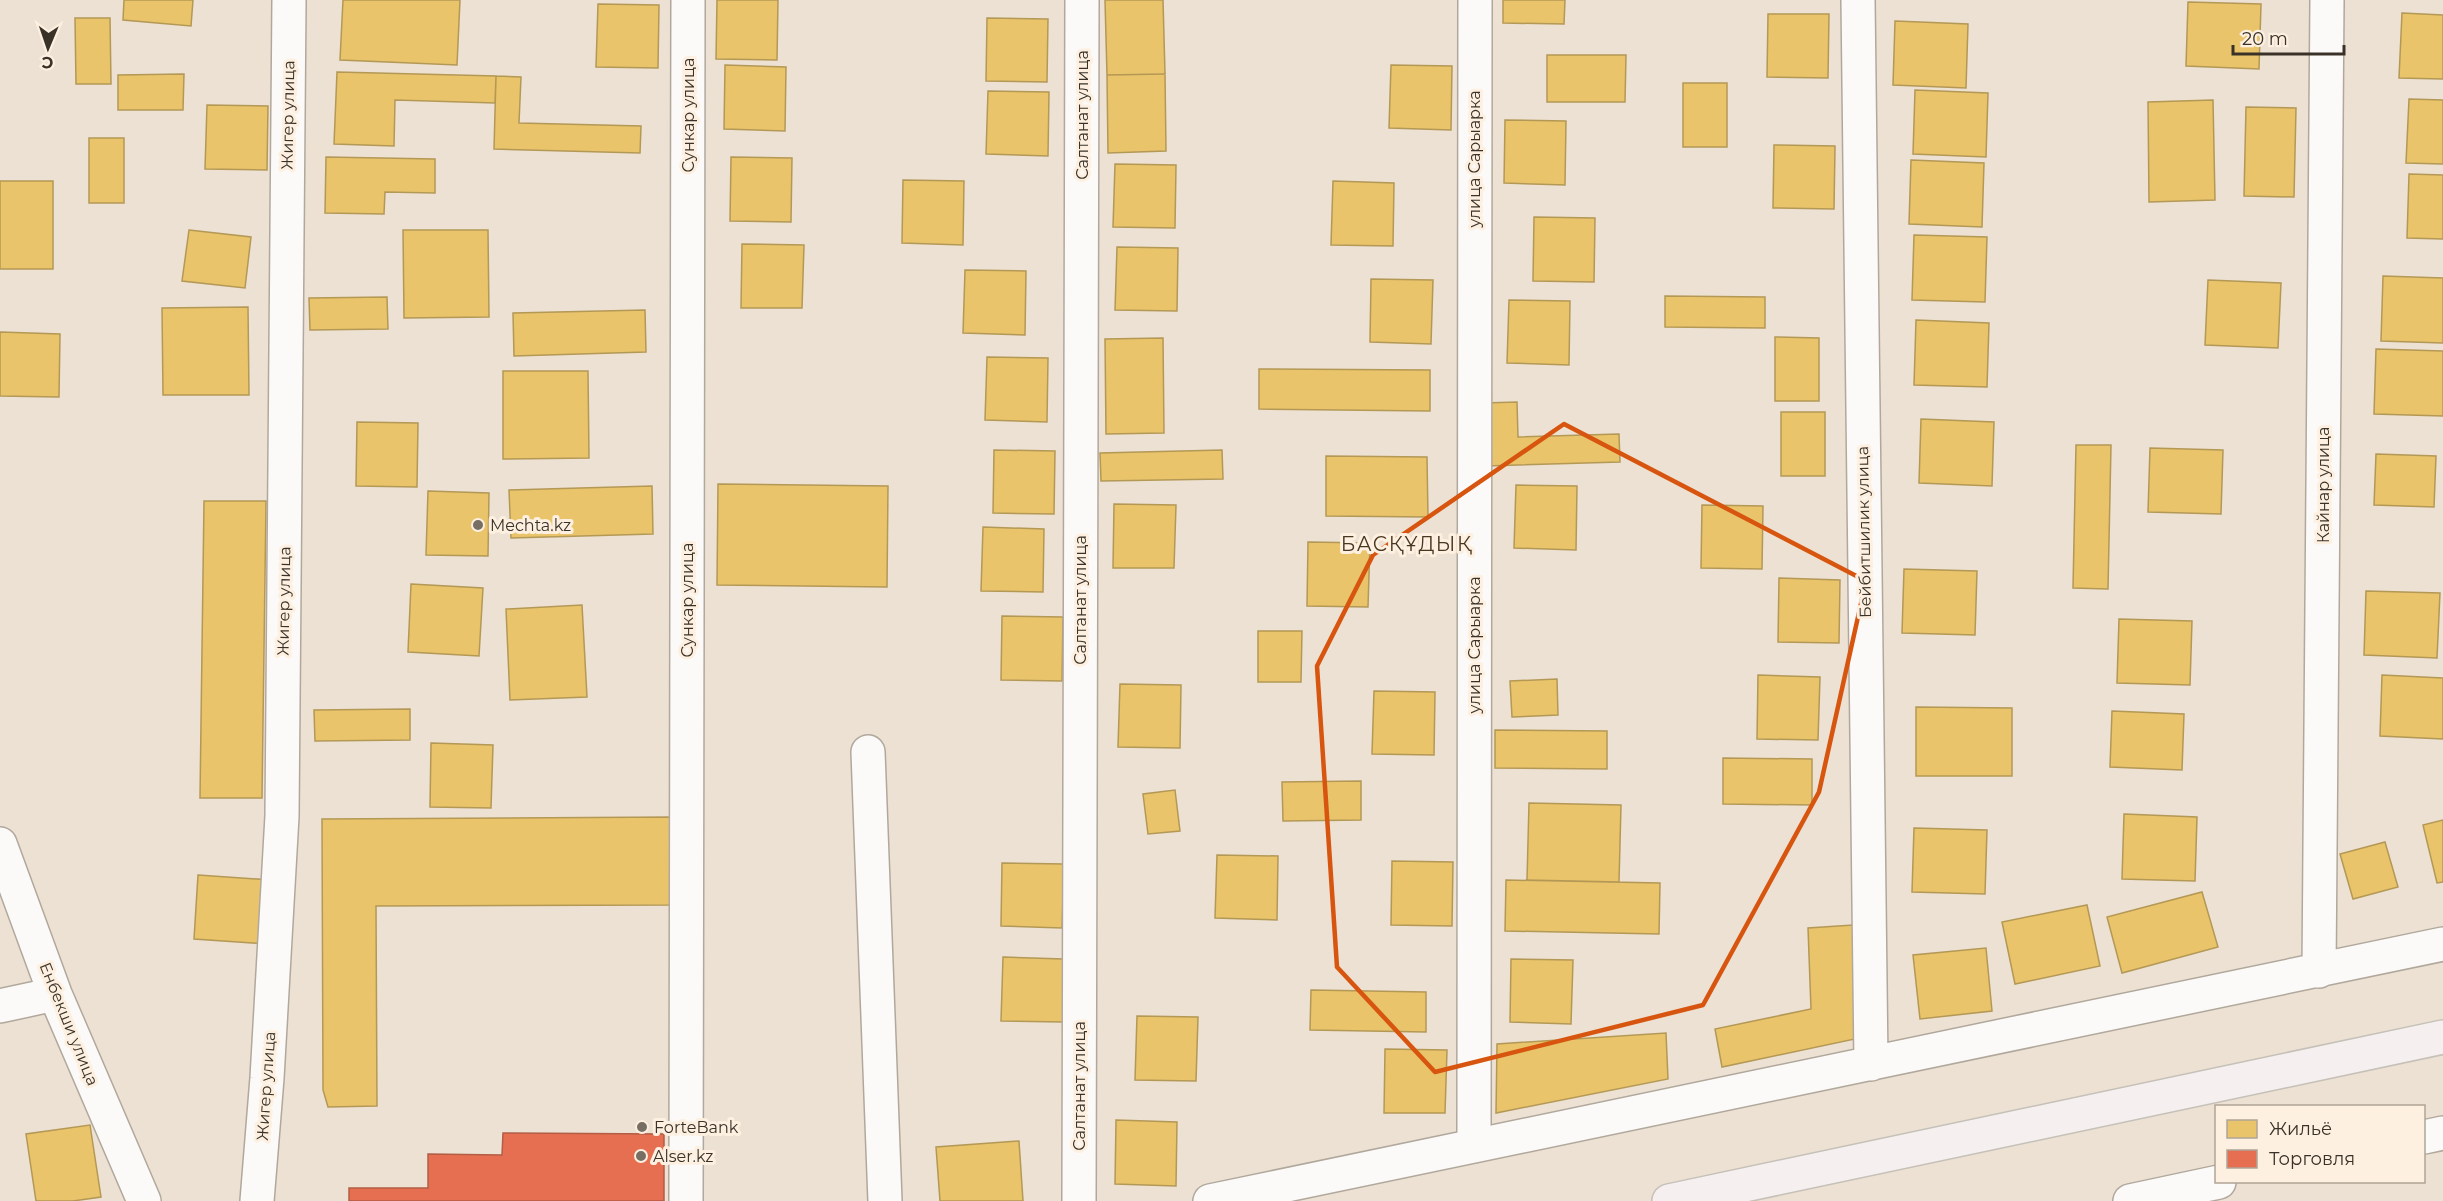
<svg xmlns="http://www.w3.org/2000/svg" width="2443" height="1201" font-family="Montserrat,sans-serif">
  <style>
    .homes { fill: #e9c46a; stroke: #b49856; stroke-width: 1.5 }
    .shops { fill: #e76f51; stroke: #b35d45; stroke-width: 1.5 }
    .lines { fill: none; stroke-linecap: round; stroke-linejoin: round }
    .minor-casing { stroke: #b1a89d; stroke-width: 36 }
    .major-casing { stroke: #c5c0b8; stroke-width: 36 }
    .minor { stroke: #fcfaf8; stroke-width: 33 }
    .major { stroke: #f5efef; stroke-width: 33 }
    .marked { fill: none; stroke: #d7550f; stroke-width: 4.5; stroke-linejoin: round }
    .poi-dot { fill: #786f64; stroke: #fdf0e0; stroke-width: 2 }
    .labels { text-anchor: middle; dominant-baseline: central; stroke-width: 6; stroke-linejoin: round; paint-order: stroke }
    .street-label { font-size: 16px; fill: #3a3228; stroke: #fdf0e0 }
    .poi-label { font-size: 16px; fill: #3a3228; stroke: #fdf0e0; text-anchor: start }
    .quarter-label { font-size: 20px; letter-spacing: 1.5px; fill: #473721; stroke: #fdf0e0 }
  </style>
  <rect width="100%" height="100%" fill="#ece1d2"/>
  <path class="homes" d="M124,0H193L191,26L123,20Z
    M343,0H460L457,65L340,60Z
    M717,0H778L777,60L716,59Z
    M1105,0H1163L1165,74L1107,75Z
    M1503,0H1565L1564,24L1503,23Z
    M2188,2L2261,4L2259,69L2186,66Z
    M598,4L659,5L658,68L596,67Z
    M2402,13L2443,15V79L2399,78Z
    M1768,14H1829L1828,78L1767,77Z
    M75,18H110L111,84H76Z
    M987,18L1048,19L1047,82L986,81Z
    M1895,21L1968,24L1966,88L1893,85Z
    M1547,55H1626L1625,102H1547Z
    M725,65L786,67L785,131L724,129Z
    M1391,65L1452,66L1451,130L1389,128Z
    M337,72L496,76L495,103L395,100L394,146L334,144Z
    M184,74L183,110H118V75Z
    M1165,74L1166,151L1108,153L1107,75Z
    M496,76L521,77L519,123L641,126L640,153L494,149Z
    M1683,83H1727V147H1683Z
    M1915,90L1988,93L1986,157L1913,154Z
    M988,91L1049,92L1048,156L986,154Z
    M2409,99L2443,100V164L2406,163Z
    M2213,100L2215,200L2149,202L2148,102Z
    M207,105L268,106L267,170L205,169Z
    M2246,107L2296,108L2294,197L2244,196Z
    M1505,120L1566,121L1565,185L1504,183Z
    M89,138H124V203H89Z
    M1774,145L1835,146L1834,209L1773,208Z
    M326,157L435,159V193L385,192L384,214L325,213Z
    M731,157L792,158L791,222L730,221Z
    M1911,160L1984,163L1982,227L1909,224Z
    M1115,164L1176,165L1175,228L1113,227Z
    M2409,174L2443,175V239L2407,238Z
    M903,180L964,181L963,245L902,243Z
    M0,181H53V269H0Z
    M1333,181L1394,183L1393,246L1331,245Z
    M1534,217L1595,218L1594,282L1533,281Z
    M189,230L251,237L245,288L182,281Z
    M403,230H488L489,317L404,318Z
    M1914,235L1987,237L1985,302L1912,300Z
    M742,244L804,245L802,308H741Z
    M1117,247L1178,248L1177,311L1115,310Z
    M965,270L1026,271L1025,335L963,333Z
    M2383,276L2443,278V343L2381,341Z
    M1371,279L1433,280L1431,344L1370,342Z
    M2208,280L2281,283L2278,348L2205,345Z
    M1665,296L1765,297V328L1665,327Z
    M387,297L388,329L310,330L309,298Z
    M1509,300L1570,301L1569,365L1507,363Z
    M248,307L249,395H163L162,308Z
    M645,310L646,352L514,356L513,313Z
    M1916,320L1989,323L1987,387L1914,385Z
    M0,332L60,334L59,397L0,396Z
    M1775,337L1819,338V401H1775Z
    M1163,338L1164,433L1106,434L1105,339Z
    M2376,349L2443,351V416L2374,414Z
    M987,357L1048,358L1047,422L985,420Z
    M1259,369L1430,370V411L1259,409Z
    M503,371H588L589,458L503,459Z
    M1517,402L1518,437L1619,434L1620,462L1486,466L1484,403Z
    M1781,412H1825V476H1781Z
    M1921,419L1994,422L1992,486L1919,483Z
    M357,422L418,423L417,487L356,486Z
    M2076,445H2111L2108,589L2073,588Z
    M2150,448L2223,450L2221,514L2148,512Z
    M994,450L1055,451L1054,514L993,513Z
    M1222,450L1223,479L1101,481L1100,453Z
    M2376,454L2436,456L2434,507L2374,505Z
    M1326,456L1427,457L1428,517L1326,516Z
    M718,484L888,486L887,587L717,585Z
    M1516,485L1577,486L1576,550L1514,548Z
    M652,486L653,534L511,538L509,490Z
    M428,491L489,493L488,556L426,555Z
    M204,501H266L262,798H200Z
    M1114,504L1176,505L1174,568H1113Z
    M1702,505L1763,506L1762,569L1701,568Z
    M983,527L1044,529L1043,592L981,591Z
    M1308,542L1370,543L1368,607L1307,606Z
    M1904,569L1977,571L1975,635L1902,633Z
    M1779,578L1840,580L1839,643L1778,642Z
    M411,584L483,588L479,656L408,652Z
    M2366,591L2440,593L2437,658L2364,655Z
    M582,605L587,697L510,700L506,609Z
    M1002,616L1063,617L1062,681L1001,680Z
    M2119,619L2192,621L2190,685L2117,683Z
    M1258,631H1302L1301,682H1258Z
    M1758,675L1820,677L1818,740L1757,739Z
    M2382,675L2443,678V739L2380,736Z
    M1557,679L1558,715L1512,717L1510,681Z
    M1120,684L1181,685L1180,748L1118,747Z
    M1374,691L1435,692L1434,755L1372,754Z
    M1916,707L2012,708V776H1916Z
    M410,709V740L315,741L314,710Z
    M2112,711L2184,714L2182,770L2110,767Z
    M1495,730L1607,731V769L1495,768Z
    M431,743L493,745L491,808L430,807Z
    M1723,758L1812,759V805L1723,804Z
    M1361,781V820L1283,821L1282,782Z
    M1175,790L1180,831L1148,834L1143,794Z
    M1529,803L1621,805L1619,882L1527,880Z
    M2124,814L2197,817L2195,881L2122,879Z
    M672,817L673,905L376,906L377,1106L328,1107L323,1090L322,819Z
    M2443,820V882L2437,883L2423,825Z
    M1914,828L1987,830L1985,894L1912,892Z
    M2385,842L2398,887L2353,899L2340,854Z
    M1217,855L1278,856L1277,920L1215,918Z
    M1392,861L1453,862L1452,926L1391,925Z
    M1002,863L1064,864L1062,928L1001,926Z
    M198,875L271,880L267,944L194,939Z
    M1506,880L1660,883L1659,934L1505,931Z
    M2202,892L2218,947L2122,973L2107,917Z
    M2087,905L2100,966L2015,984L2002,922Z
    M1853,925L1855,1039L1722,1067L1715,1029L1811,1009L1808,928Z
    M1986,948L1992,1011L1920,1019L1913,955Z
    M1003,957L1063,959V1022L1001,1021Z
    M1511,959L1573,960L1571,1024L1510,1022Z
    M1311,990L1426,992V1032L1310,1030Z
    M1137,1016L1198,1017L1196,1081L1135,1080Z
    M1666,1033L1668,1079L1496,1113L1497,1044Z
    M1385,1049L1447,1050L1445,1113H1384Z
    M1116,1120L1177,1122L1176,1186L1115,1184Z
    M90,1125L101,1197L73,1201H36L26,1134Z
    M1019,1141L1023,1201H940L936,1147Z"/>
  <path class="shops" d="M503,1133L664,1134V1201H349V1188H428V1154L502,1155Z"/>
  <g class="lines">
    <g class="minor-casing">
      <path id="minor" d="M1858,0L1871,1064
        M868,752L885,1201
        M0,844L55,994L144,1201
        M2319,971L2327,0
        M0,1006L55,994
        M2424,1137L2443,1133
        M1474,1146L1475,0
        M257,1201L267,1078L282,816L289,0
        M686,1201L688,0
        M1079,1201L1082,0
        M1210,1201L2443,944
        M2130,1201L2219,1182"/>
    </g>
    <g class="major-casing">
      <path id="major" d="M1669,1201L2443,1037"/>
    </g>
    <use href="#minor" class="minor"/>
    <use href="#major" class="major"/>
  </g>
  <path class="marked" d="M1564,424L1866,581L1819,792L1703,1005L1435,1072L1337,967L1317,666L1373,555Z"/>
  <g class="poi-dot">
    <circle cx="478" cy="525" r="6"/>
    <circle cx="642" cy="1127" r="6"/>
    <circle cx="641" cy="1156" r="6"/>
  </g>
  <g class="labels">
    <g class="street-label">
      <text transform="translate(288 115) rotate(-89)">Жигер улица</text>
      <text transform="translate(688 115) rotate(-90)">Сункар улица</text>
      <text transform="translate(1082 115) rotate(-90)">Салтанат улица</text>
      <text transform="translate(1474 159) rotate(-90)">улица Сарыарка</text>
      <text transform="translate(2323 485) rotate(-90)">Кайнар улица</text>
      <text transform="translate(1864 532) rotate(-91)">Бейбитшилик улица</text>
      <text transform="translate(687 600) rotate(-90)">Сункар улица</text>
      <text transform="translate(1080 600) rotate(-90)">Салтанат улица</text>
      <text transform="translate(284 601) rotate(-89)">Жигер улица</text>
      <text transform="translate(1474 645) rotate(-90)">улица Сарыарка</text>
      <text transform="translate(69 1024) rotate(68)">Енбекши улица</text>
      <text transform="translate(266 1086) rotate(-86)">Жигер улица</text>
      <text transform="translate(1079 1086) rotate(-90)">Салтанат улица</text>
    </g>
    <g class="poi-label">
      <text x="490" y="525">Mechta.kz</text>
      <text x="654" y="1127">ForteBank</text>
      <text x="653" y="1156">Alser.kz</text>
    </g>
    <g class="quarter-label">
      <text x="1407" y="544">БАСҚҰДЫҚ</text>
    </g>
  </g>
  <rect x="2215" y="1105" width="210" height="78" fill="#fdf0e0" stroke="#afa496" stroke-width="1.5"/>
  <rect x="2227" y="1120" width="30" height="18" fill="#e9c46a" stroke="#afa496" stroke-width="1.5"/>
  <text x="2269" y="1135" font-size="18" fill="#3a3228">Жильё</text>
  <rect x="2227" y="1150" width="30" height="18" fill="#e76f51" stroke="#afa496" stroke-width="1.5"/>
  <text x="2269" y="1165" font-size="18" fill="#3a3228">Торговля</text>
  <g transform="translate(48 48) rotate(182)" stroke="#fdf0e0" stroke-width="4.5" paint-order="stroke">
  <path d="M0-4.5L10 22L0 15L-10 22Z" fill="#3a3228"/>
  <text y="-9" font-size="16" font-weight="bold" text-anchor="middle" fill="#3a3228">С</text>
  </g>
  <path d="M2233 45v9h111v-9" fill="none" stroke="#3a3228" stroke-width="3"/>
  <text x="2242" y="45" font-size="18" fill="#3a3228" stroke="#fdf0e0" stroke-width="4.5" paint-order="stroke">20 m</text>
</svg>
